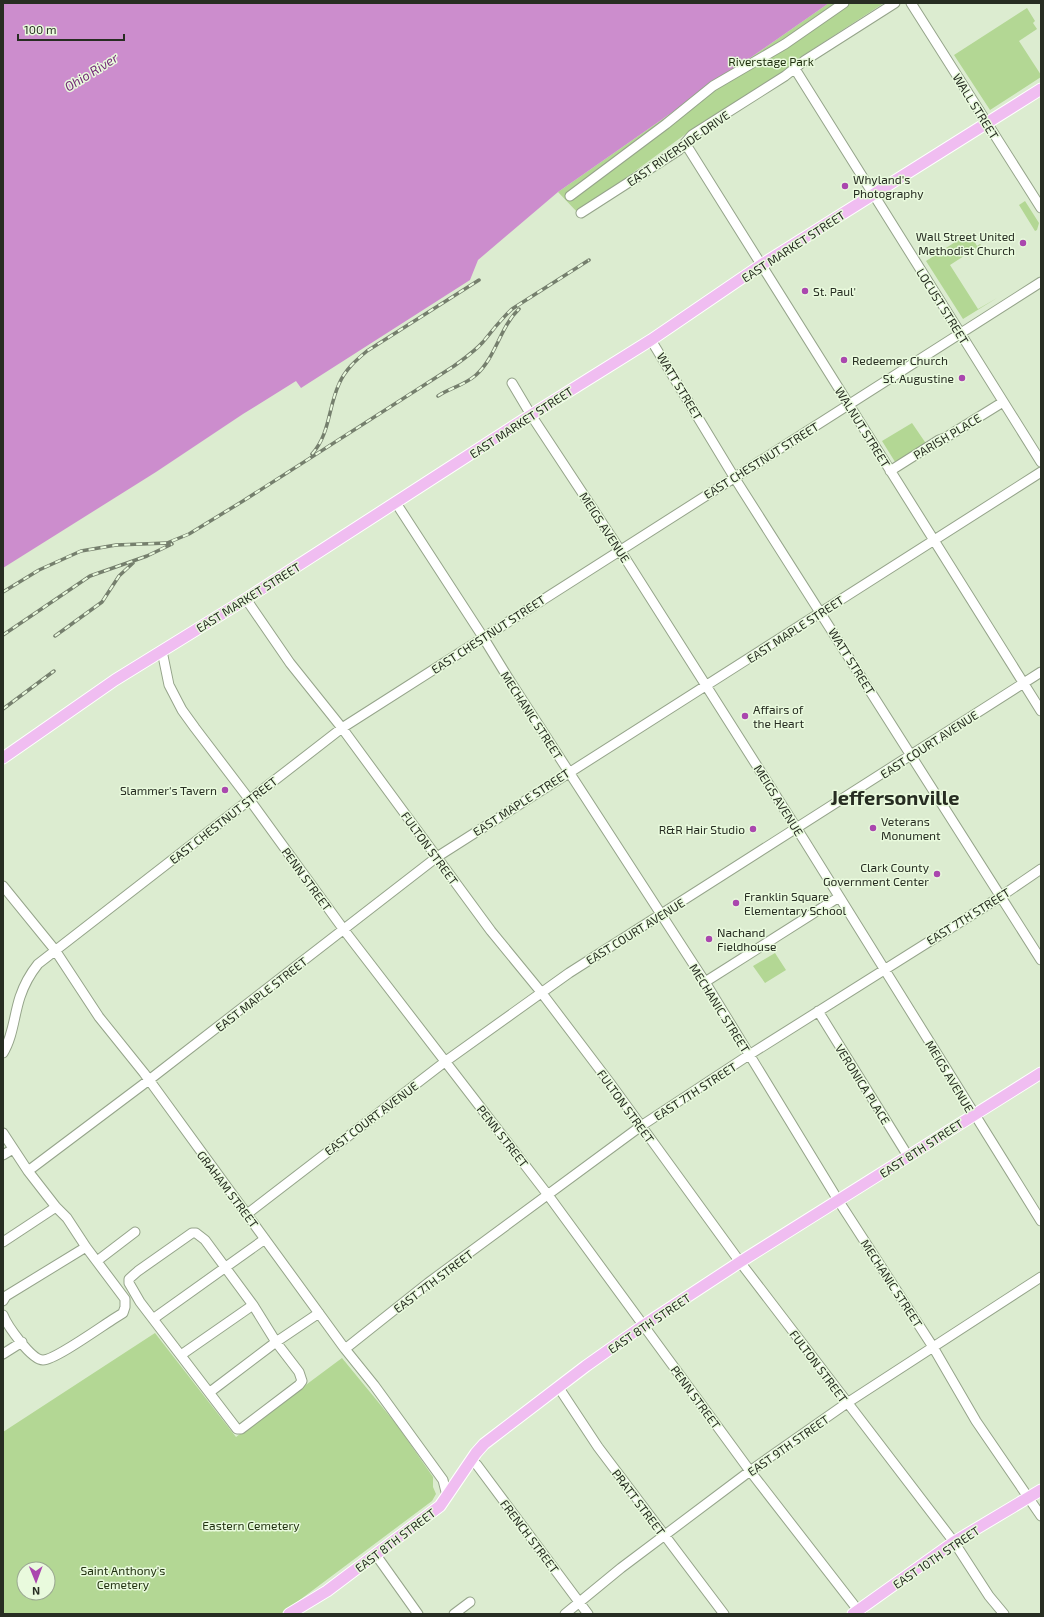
<svg xmlns="http://www.w3.org/2000/svg" width="1044" height="1617" font-family="'Exo 2',sans-serif">
  <style>
    .green { fill: #b3d794; fill-rule: evenodd }
    .water { fill: #cc8dcd }
    .lines { fill: none; stroke-linecap: round; stroke-linejoin: round }
    .minor-casing { stroke: #95a48a; stroke-width: 11 }
    .major-casing { stroke: #fff; stroke-width: 13 }
    .minor { stroke: #fff; stroke-width: 9 }
    .major { stroke: #f0bdf1; stroke-width: 11 }
    .rail-casing { stroke: #757f6d; stroke-width: 3.5 }
    .rail { stroke: #e9fadd; stroke-width: 2; stroke-dasharray: 6; stroke-linecap: butt }
    .poi-dot { fill: #aa47ae; stroke: #e9fadd; stroke-width: 1.5 }
    .labels { text-anchor: middle; dominant-baseline: central; stroke-width: 3; stroke-linejoin: round; paint-order: stroke }
    .park-label { font-size: 12px; fill: #223211; stroke: #e9fadd }
    .street-label { font-size: 12px; fill: #272d22; stroke: #e9fadd }
    .poi-label { font-size: 12px; fill: #272d22; stroke: #e9fadd; text-anchor: start }
    .water-label { font-size: 13px; font-style: italic; fill: #742977; stroke: #e9fadd }
    .town-label { font-size: 20px; font-weight: bold; fill: #272d22; stroke: #e9fadd }
  </style>
  <rect width="100%" height="100%" fill="#dcecd0"/>
  <path class="green" d="M829,3H884L796,60L780,74L687,133L578,213L558,192Z
    M1027,8L1035,21L1033,23L1037,29L1019,41L1041,75V77L990,110L954,55Z
    M1025,201L1039,223L1037,230L1035,231L1019,205Z
    M969,233L977,246L980,244L981,245L950,265L978,309L997,298L963,319L926,261Z
    M912,423L925,442L926,446L897,465L882,441Z
    M775,953L786,970L765,983L753,966Z
    M155,1333L236,1437L342,1358L397,1425L433,1477V1487L436,1494L432,1501L281,1614H3V1432ZM24,1569H48V1593H24Z"/>
  <path class="water" d="M3,3H829L558,192L478,260L470,280L301,388L296,381L243,414L156,472L3,568Z"/>
  <g class="lines">
    <g class="minor-casing">
      <path id="minor" d="M911,3L1041,208
        M795,69L1041,462
        M685,143L1041,711
        M570,196L666,124L713,86L785,44L844,3
        M581,213L679,150L692,135L785,76L804,61L895,3
        M651,340L734,477L1041,960
        M512,383L531,415L620,550L804,840L1041,1221
        M890,471L939,440L945,438L1003,402
        M396,503L483,637L510,681L705,982L838,1200L933,1347L976,1421L1041,1516
        M246,599L290,663L342,728L491,931L541,992L610,1083L740,1262L954,1542L989,1596L1004,1614
        M162,651L169,685L182,710L195,728L249,799L344,930L548,1195L750,1471L861,1614
        M3,886L55,950L99,1017L144,1073L345,1349L374,1385L443,1480L447,1496
        M705,982L839,897
        M818,1011L908,1156
        M3,1053C13,1037 14,1015 20,997C24,985 30,974 38,964L342,728L1041,282
        M3,1133L28,1171L56,1207L67,1218L86,1247L125,1299V1307L123,1313L115,1318C102,1326 55,1360 43,1360C31,1360 7,1325 3,1315
        M3,1155L13,1149
        M28,1171L149,1080L437,857L1041,472
        M247,1214L446,1061L569,973L1041,672
        M192,1233H196L205,1240L253,1305L276,1342L299,1372L302,1381L299,1385L241,1429H237L140,1302L129,1283V1279L138,1271Z
        M3,1242L56,1207
        M97,1261L135,1232
        M3,1301L6,1296L86,1247
        M153,1319L265,1239
        M345,1349L428,1283L641,1126L749,1055L1000,897L1041,869
        M3,1354L22,1342
        M181,1355L253,1305
        M559,1388L598,1447L724,1614
        M210,1392L276,1342L319,1313
        M471,1460L477,1465L588,1614
        M376,1555L418,1614
        M454,1614L470,1602
        M565,1614L621,1568L750,1471L847,1403L1041,1277"/>
    </g>
    <g class="major-casing">
      <path id="major" d="M3,758L115,680L246,599L531,415L651,340L761,265L1041,89
        M289,1614L327,1591L440,1506L476,1453L484,1444L586,1366L644,1325L740,1262L1041,1073
        M853,1614L954,1542L1041,1490"/>
    </g>
    <use href="#minor" class="minor"/>
    <use href="#major" class="major"/>
    <g class="rail-casing">
      <path id="rail" d="M438,396C450,388 465,385 476,375C496,357 500,327 519,309
        M312,454C330,434 328,408 339,384C345,370 355,361 367,351L479,280
        M3,592L39,570L81,551L116,545L167,543L189,534L243,501L454,366C465,358 475,351 483,342C493,330 501,319 512,309L589,260
        M3,635L90,576L147,556L172,544
        M55,636L102,602L119,576L133,563
        M3,709L54,671"/>
    </g>
    <use href="#rail" class="rail"/>
  </g>
  <g class="poi-dot">
    <circle cx="845" cy="186" r="4"/>
    <circle cx="1023" cy="243" r="4"/>
    <circle cx="805" cy="291" r="4"/>
    <circle cx="844" cy="360" r="4"/>
    <circle cx="962" cy="378" r="4"/>
    <circle cx="745" cy="716" r="4"/>
    <circle cx="225" cy="790" r="4"/>
    <circle cx="873" cy="828" r="4"/>
    <circle cx="753" cy="829" r="4"/>
    <circle cx="937" cy="874" r="4"/>
    <circle cx="736" cy="903" r="4"/>
    <circle cx="709" cy="939" r="4"/>
  </g>
  <g class="labels">
    <g class="park-label">
      <text x="771" y="61">Riverstage Park</text>
      <text x="251" y="1525">Eastern Cemetery</text>
      <text x="123" y="1570">Saint Anthony's<tspan x="123" dy="14">Cemetery</tspan></text>
    </g>
    <g class="street-label">
      <text transform="translate(976 106) rotate(58)">WALL STREET</text>
      <text transform="translate(678 148) rotate(-35)">EAST RIVERSIDE DRIVE</text>
      <text transform="translate(793 246) rotate(-33)">EAST MARKET STREET</text>
      <text transform="translate(943 306) rotate(58)">LOCUST STREET</text>
      <text transform="translate(680 386) rotate(59)">WATT STREET</text>
      <text transform="translate(521 422) rotate(-33)">EAST MARKET STREET</text>
      <text transform="translate(863 427) rotate(58)">WALNUT STREET</text>
      <text transform="translate(947 436) rotate(-31)">PARISH PLACE</text>
      <text transform="translate(761 460) rotate(-32)">EAST CHESTNUT STREET</text>
      <text transform="translate(605 527) rotate(57)">MEIGS AVENUE</text>
      <text transform="translate(248 597) rotate(-32)">EAST MARKET STREET</text>
      <text transform="translate(795 629) rotate(-33)">EAST MAPLE STREET</text>
      <text transform="translate(488 634) rotate(-33)">EAST CHESTNUT STREET</text>
      <text transform="translate(852 661) rotate(58)">WATT STREET</text>
      <text transform="translate(532 715) rotate(57)">MECHANIC STREET</text>
      <text transform="translate(929 744) rotate(-33)">EAST COURT AVENUE</text>
      <text transform="translate(779 800) rotate(58)">MEIGS AVENUE</text>
      <text transform="translate(521 802) rotate(-33)">EAST MAPLE STREET</text>
      <text transform="translate(223 820) rotate(-38)">EAST CHESTNUT STREET</text>
      <text transform="translate(430 848) rotate(54)">FULTON STREET</text>
      <text transform="translate(307 879) rotate(54)">PENN STREET</text>
      <text transform="translate(968 916) rotate(-32)">EAST 7TH STREET</text>
      <text transform="translate(635 931) rotate(-32)">EAST COURT AVENUE</text>
      <text transform="translate(261 994) rotate(-38)">EAST MAPLE STREET</text>
      <text transform="translate(720 1008) rotate(58)">MECHANIC STREET</text>
      <text transform="translate(950 1076) rotate(59)">MEIGS AVENUE</text>
      <text transform="translate(863 1084) rotate(58)">VERONICA PLACE</text>
      <text transform="translate(695 1091) rotate(-33)">EAST 7TH STREET</text>
      <text transform="translate(626 1106) rotate(54)">FULTON STREET</text>
      <text transform="translate(371 1118) rotate(-37)">EAST COURT AVENUE</text>
      <text transform="translate(503 1136) rotate(52)">PENN STREET</text>
      <text transform="translate(921 1148) rotate(-33)">EAST 8TH STREET</text>
      <text transform="translate(228 1189) rotate(53)">GRAHAM STREET</text>
      <text transform="translate(433 1281) rotate(-37)">EAST 7TH STREET</text>
      <text transform="translate(892 1283) rotate(57)">MECHANIC STREET</text>
      <text transform="translate(649 1323) rotate(-34)">EAST 8TH STREET</text>
      <text transform="translate(819 1366) rotate(53)">FULTON STREET</text>
      <text transform="translate(696 1397) rotate(54)">PENN STREET</text>
      <text transform="translate(788 1445) rotate(-35)">EAST 9TH STREET</text>
      <text transform="translate(639 1502) rotate(53)">PRATT STREET</text>
      <text transform="translate(530 1536) rotate(53)">FRENCH STREET</text>
      <text transform="translate(395 1540) rotate(-37)">EAST 8TH STREET</text>
      <text transform="translate(936 1557) rotate(-34)">EAST 10TH STREET</text>
    </g>
    <g class="poi-label">
      <text x="853" y="179">Whyland's<tspan x="853" dy="14">Photography</tspan></text>
      <text x="1015" y="236" text-anchor="end">Wall Street United<tspan x="1015" dy="14">Methodist Church</tspan></text>
      <text x="813" y="291">St. Paul'</text>
      <text x="852" y="360">Redeemer Church</text>
      <text x="954" y="378" text-anchor="end">St. Augustine</text>
      <text x="753" y="709">Affairs of<tspan x="753" dy="14">the Heart</tspan></text>
      <text x="217" y="790" text-anchor="end">Slammer's Tavern</text>
      <text x="881" y="821">Veterans<tspan x="881" dy="14">Monument</tspan></text>
      <text x="745" y="829" text-anchor="end">R&amp;R Hair Studio</text>
      <text x="929" y="867" text-anchor="end">Clark County<tspan x="929" dy="14">Government Center</tspan></text>
      <text x="744" y="896">Franklin Square<tspan x="744" dy="14">Elementary School</tspan></text>
      <text x="717" y="932">Nachand<tspan x="717" dy="14">Fieldhouse</tspan></text>
    </g>
    <g class="water-label">
      <text transform="translate(91 72) rotate(-32)">Ohio River</text>
    </g>
    <g class="town-label">
      <text x="895" y="797">Jeffersonville</text>
    </g>
  </g>
  <rect width="1044" height="1617" fill="none" stroke="#272d22" stroke-width="8"/>
  <g transform="translate(36 1581) rotate(179)"><circle r="19" fill="#e9fadd" stroke="#9ba892"/>
  <path d="M0-3L7 15L0 10L-7 15Z" fill="#aa47ae"/>
  <text y="-6" font-size="11" font-weight="bold" text-anchor="middle" fill="#272d22">N</text>
  </g>
  <path d="M18 34v6h106v-6" fill="none" stroke="#272d22" stroke-width="2"/>
  <text x="24" y="34" font-size="12" fill="#272d22" stroke="#e9fadd" stroke-width="3" paint-order="stroke">100 m</text>
</svg>
